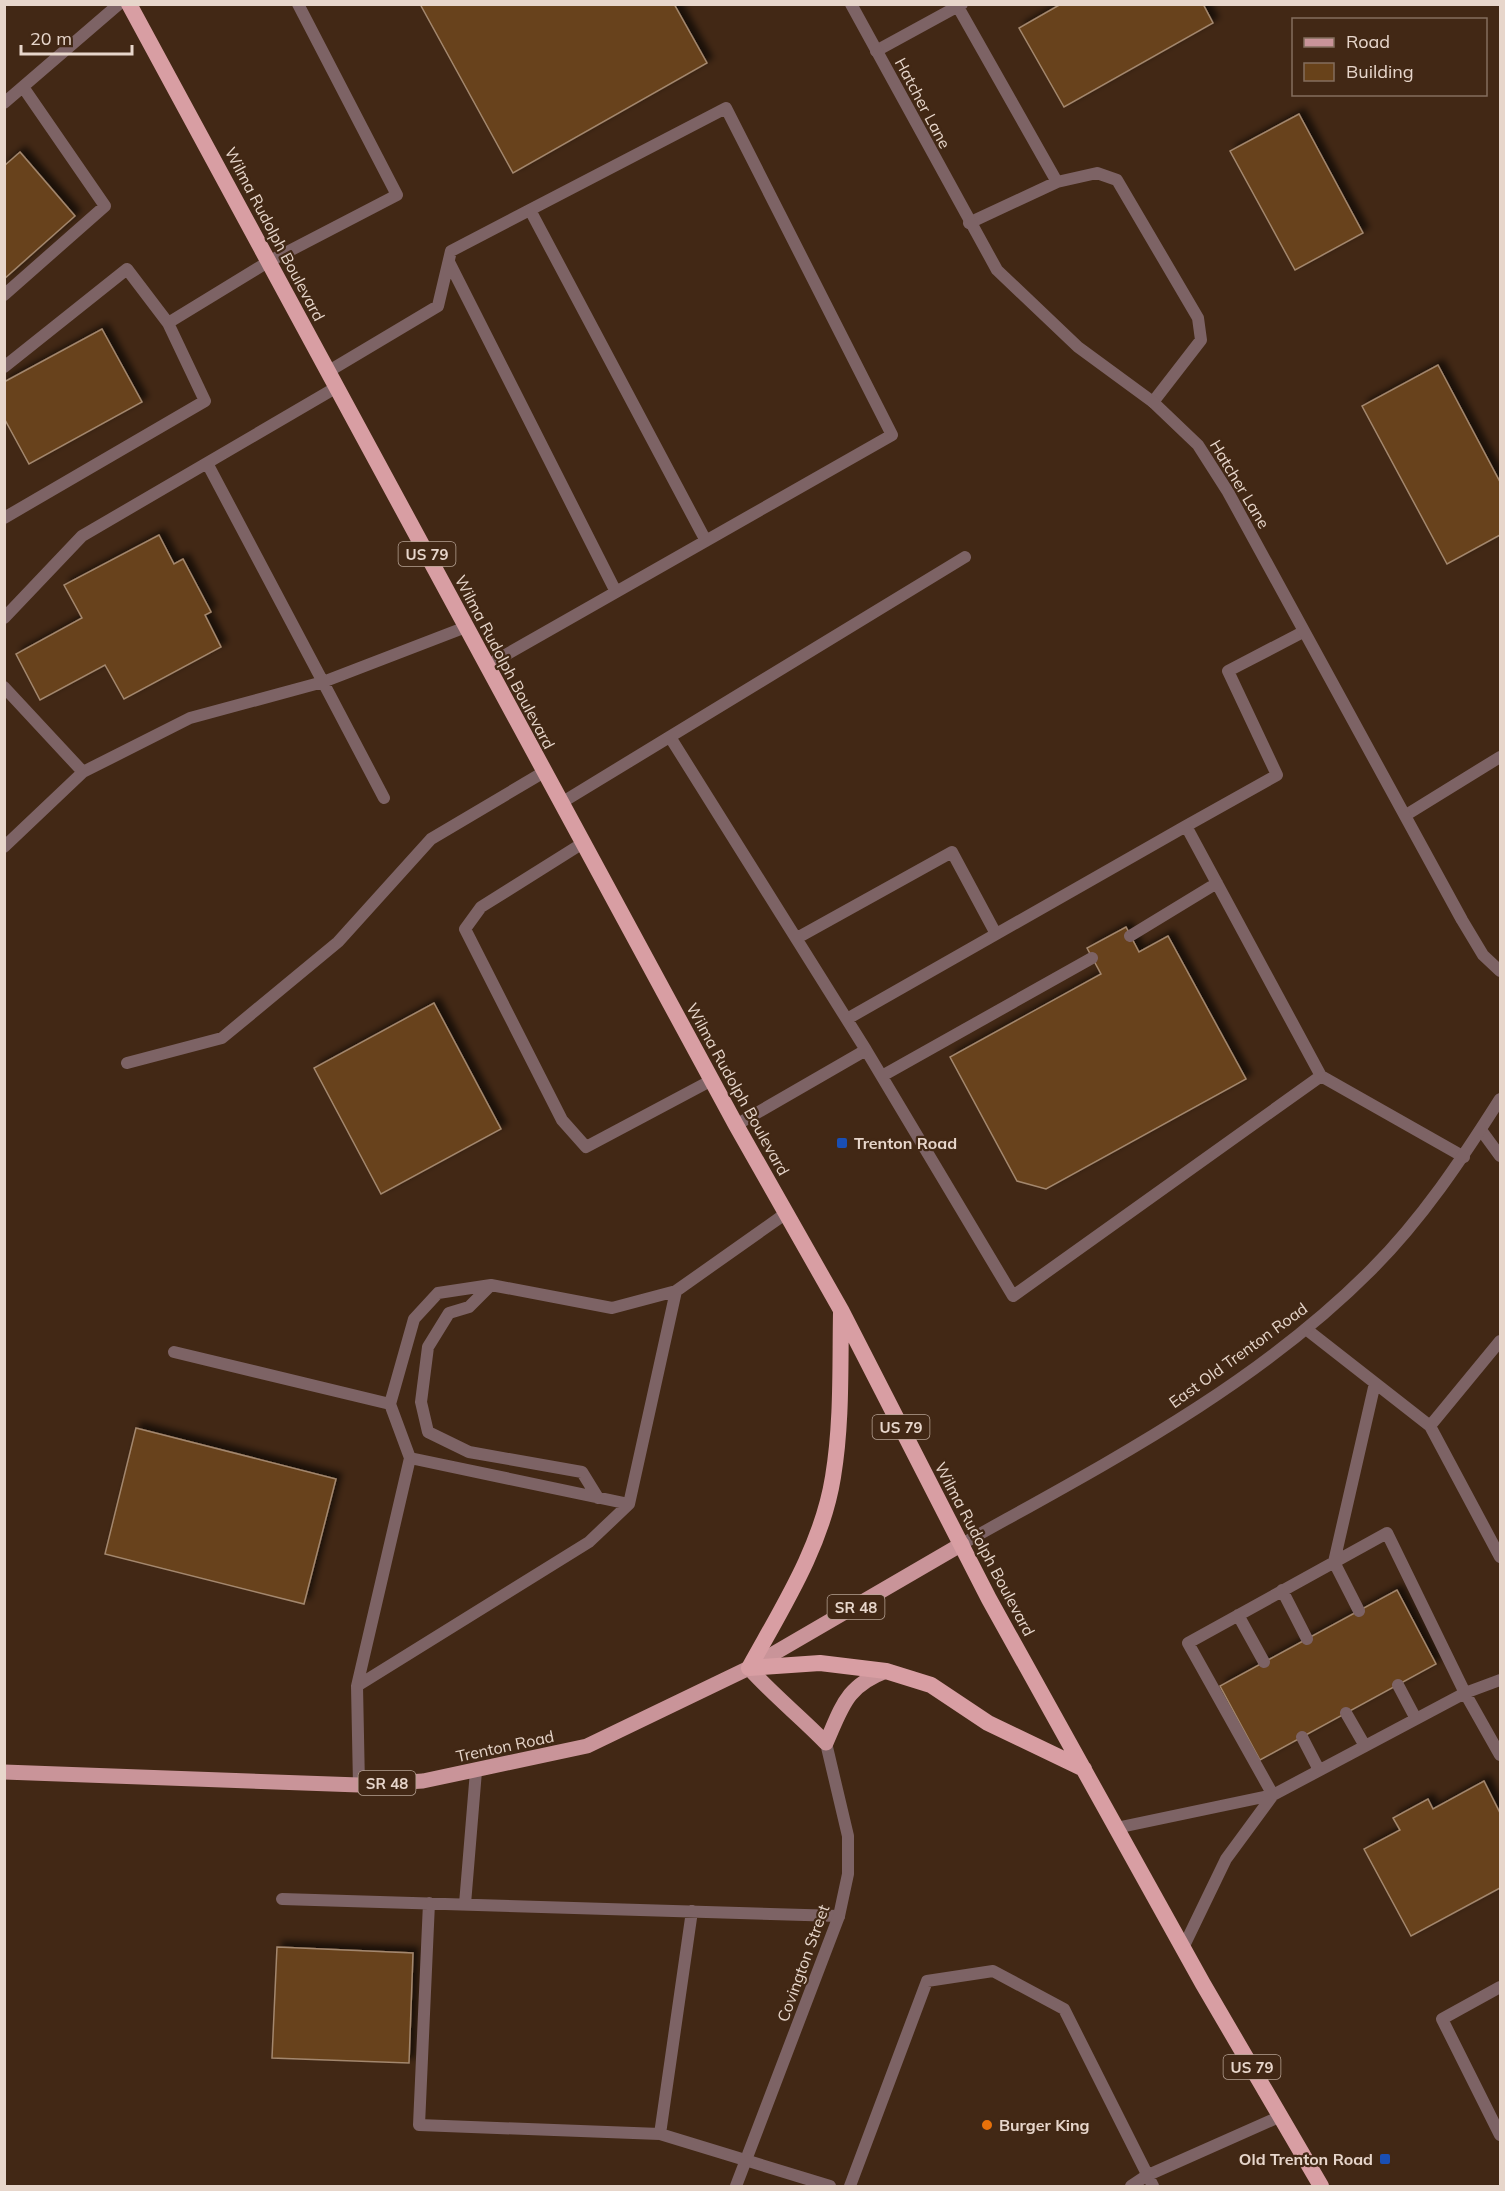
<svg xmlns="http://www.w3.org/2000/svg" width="1505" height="2191" font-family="Mulish,sans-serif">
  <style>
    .building { fill: #68421a; stroke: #a3876e; stroke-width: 1.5; filter: url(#shadow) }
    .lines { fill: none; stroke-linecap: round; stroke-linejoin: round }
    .service { stroke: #7d6365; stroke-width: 12 }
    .minor { stroke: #7d6365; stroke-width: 12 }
    .tertiary { stroke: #7d6365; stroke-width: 12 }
    .primary { stroke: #c99499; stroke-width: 15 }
    .trunk { stroke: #d89ea3; stroke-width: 16 }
    .transit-dot { fill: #1a4fb4; stroke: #422815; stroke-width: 2 }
    .food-dot { fill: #e8710a; stroke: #422815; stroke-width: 2 }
    .labels { text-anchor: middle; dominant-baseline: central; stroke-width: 4.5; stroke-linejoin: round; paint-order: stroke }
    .shield { fill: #422815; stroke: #b6a294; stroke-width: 1.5 }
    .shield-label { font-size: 15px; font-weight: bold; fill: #e7d6cb }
    .street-label { font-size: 16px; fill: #e7d6cb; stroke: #422815 }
    .poi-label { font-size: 16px; font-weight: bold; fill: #e7d6cb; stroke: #422815; text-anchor: start }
  </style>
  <defs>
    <filter id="shadow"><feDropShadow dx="5.5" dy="-5.5" stdDeviation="3" flood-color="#0009"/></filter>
  </defs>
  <rect width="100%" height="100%" fill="#422815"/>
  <path class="building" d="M420,4H674L707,63L513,173Z
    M1061,4H1203L1213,23L1064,107L1019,28Z
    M1299,114L1363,233L1295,270L1230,151Z
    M20,152L75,216L4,279V166Z
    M102,329L142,402L29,464L4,418V382Z
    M1438,365L1500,482V535L1447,564L1362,406Z
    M159,535L174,564L183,559L211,612L205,615L221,647L124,699L105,665L40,700L16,654L82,618L64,585Z
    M1126,927L1139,952L1168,936L1246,1079L1046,1189L1017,1181L950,1057L1101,974L1087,948Z
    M434,1003L501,1129L381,1194L314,1068Z
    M136,1428L336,1479L304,1604L105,1554Z
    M1397,1590L1436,1664L1260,1760L1220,1686Z
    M1484,1781L1500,1813V1888L1411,1936L1364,1849L1400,1830L1393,1818L1428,1799L1433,1809Z
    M277,1947L413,1953L409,2063L272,2058Z"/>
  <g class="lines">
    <path class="service" d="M958,7L1057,182L969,223
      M876,51L962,4
      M4,103L119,4
      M1057,182L1097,173L1117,180L1198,318L1201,340L1153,402
      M530,210L706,541
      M449,262L616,592
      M4,295L105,206L23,87
      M168,323L268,262L397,195L298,4
      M4,367L127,269L168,323L205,401L4,518
      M329,371L438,306L451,251L726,108L892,435L486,666
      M4,618L82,536L337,387
      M4,687L83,772
      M670,737L866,1050
      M384,798L323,682L466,627
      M561,803L965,557
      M1406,815L1500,757
      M1186,826L1277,775L1228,671L1303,632
      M583,843L481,907L465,929L562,1120L586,1147L712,1080
      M4,847L83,772L190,718L323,682L207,463
      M1130,936L1217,883
      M797,938L952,852L996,934
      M847,1019L1186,826L1321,1076
      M127,1063L222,1038L338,942L431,839L544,772
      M882,1076L1092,958
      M736,1125L866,1050L1013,1296L1321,1076L1464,1157
      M1481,1130L1500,1156
      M491,1285L469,1307L449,1313L428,1347L421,1402L428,1432L469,1452L582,1472L598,1498
      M1306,1329L1430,1426
      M1500,1341L1430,1426L1500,1557
      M174,1352L390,1404
      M410,1458L629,1504
      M1282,1590L1307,1639
      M1359,1611L1334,1562L1375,1383
      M1238,1615L1264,1662
      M1500,1680L1465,1693L1500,1755
      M1398,1685L1416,1719
      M357,1686L589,1542L629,1504L676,1291
      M1346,1713L1365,1746
      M1302,1737L1319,1770
      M359,1785L357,1686L410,1458L390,1404L414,1319L438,1293L491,1285L612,1308L676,1291L785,1214
      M1116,1828L1273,1795L1465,1693L1387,1533L1188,1643L1273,1795
      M282,1899L839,1916
      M429,1903L419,2125L660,2134L830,2186
      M465,1904L476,1771
      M1183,1948L1226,1859L1273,1795
      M1500,1987L1442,2019L1500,2135
      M660,2134L692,1911
      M850,2186L927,1981L993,1971L1064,2009L1153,2186
      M1131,2186L1146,2176L1281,2116"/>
    <path class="minor" d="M851,4L997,270L1078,347L1153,402L1198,445L1228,492L1462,920L1483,955L1500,971
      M736,2186L839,1916L848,1874V1836L826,1743"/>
    <path class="tertiary" d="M962,1544C1105,1464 1255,1387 1372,1269C1422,1219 1462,1159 1500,1099"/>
    <path class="primary" d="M749,1668C773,1695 801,1717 826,1743C842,1707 846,1686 886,1671
      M4,1772L359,1785L423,1781L587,1746L749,1668L962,1544"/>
    <path class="trunk" d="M129,4L736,1125L841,1310L989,1599L1203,1984L1321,2186
      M749,1668C782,1608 822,1546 833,1477C842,1423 840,1367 841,1313
      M749,1668L820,1663L886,1671L931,1685L988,1723L1084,1769"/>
  </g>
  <g class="transit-dot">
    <rect x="836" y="1137" width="12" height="12" rx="3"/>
    <rect x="1379" y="2153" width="12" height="12" rx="3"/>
  </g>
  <circle class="food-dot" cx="987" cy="2125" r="6"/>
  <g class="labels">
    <g class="shield">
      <rect x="398.5" y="542" width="57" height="24" rx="4.5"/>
      <rect x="872.5" y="1415" width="57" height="24" rx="4.5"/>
      <rect x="827.5" y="1595" width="57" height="24" rx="4.5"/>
      <rect x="358.5" y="1771" width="57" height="24" rx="4.5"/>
      <rect x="1223.5" y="2055" width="57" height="24" rx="4.5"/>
    </g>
    <g class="shield-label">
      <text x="427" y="554">US 79</text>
      <text x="901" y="1427">US 79</text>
      <text x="856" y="1607">SR 48</text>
      <text x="387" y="1783">SR 48</text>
      <text x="1252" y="2067">US 79</text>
    </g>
    <g class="street-label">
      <text transform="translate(923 103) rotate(62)">Hatcher Lane</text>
      <text transform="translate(275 234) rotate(62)">Wilma Rudolph Boulevard</text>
      <text transform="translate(1240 484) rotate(59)">Hatcher Lane</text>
      <text transform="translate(505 662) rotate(62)">Wilma Rudolph Boulevard</text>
      <text transform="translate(738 1089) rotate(61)">Wilma Rudolph Boulevard</text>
      <text transform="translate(1238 1355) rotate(-36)">East Old Trenton Road</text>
      <text transform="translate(985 1549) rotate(62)">Wilma Rudolph Boulevard</text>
      <text transform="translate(505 1746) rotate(-12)">Trenton Road</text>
      <text transform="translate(803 1963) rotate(-70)">Covington Street</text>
    </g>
    <g class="poi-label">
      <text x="854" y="1143">Trenton Road</text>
      <text x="999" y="2125">Burger King</text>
      <text x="1373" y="2159" text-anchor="end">Old Trenton Road</text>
    </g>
  </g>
  <rect width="1505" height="2191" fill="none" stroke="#e7d6cb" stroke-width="12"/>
  <rect x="1292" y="18" width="195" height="78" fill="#422815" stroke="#846e5e" stroke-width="1.5"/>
  <rect x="1304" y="38" width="30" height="9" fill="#c99499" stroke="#846e5e" stroke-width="1.5"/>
  <text x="1346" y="48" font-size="18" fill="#e7d6cb">Road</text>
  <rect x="1304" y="63" width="30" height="18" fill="#68421a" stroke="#846e5e" stroke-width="1.5"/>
  <text x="1346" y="78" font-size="18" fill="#e7d6cb">Building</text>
  <path d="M21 45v9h111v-9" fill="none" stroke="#e7d6cb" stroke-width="3"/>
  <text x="30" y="45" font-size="18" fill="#e7d6cb" stroke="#422815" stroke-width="4.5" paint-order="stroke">20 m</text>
</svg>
